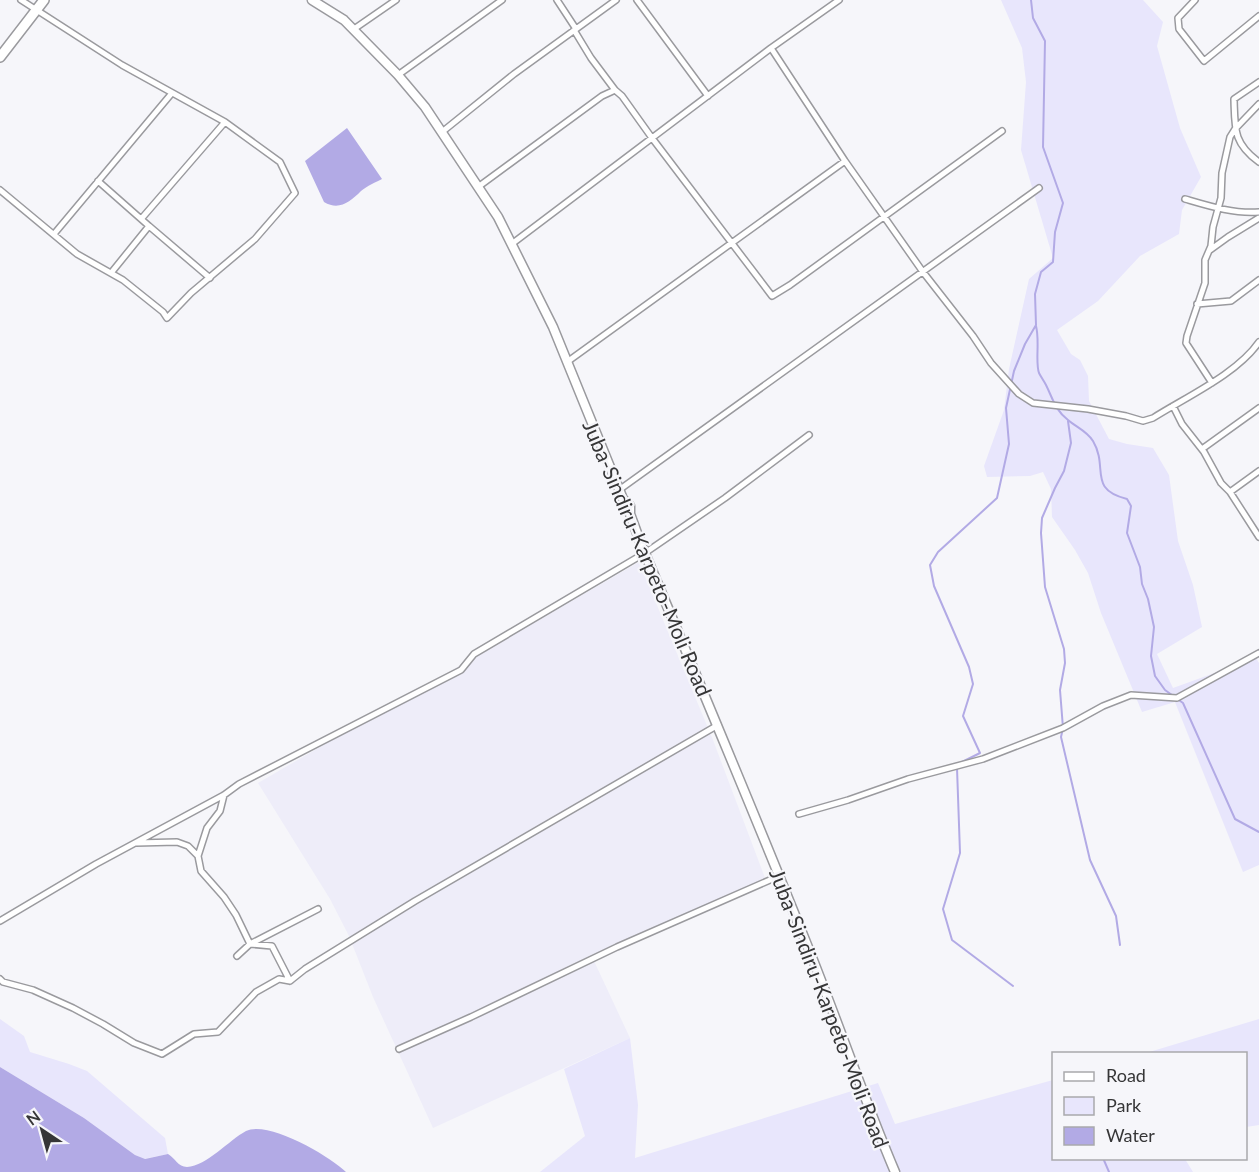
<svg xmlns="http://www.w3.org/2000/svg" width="1259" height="1172" font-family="Lato,sans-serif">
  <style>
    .built { fill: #eeedf9 }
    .green { fill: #e8e6fc }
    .water { fill: #b2aae5 }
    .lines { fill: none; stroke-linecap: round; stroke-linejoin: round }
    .stream { stroke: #b2aae5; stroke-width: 2 }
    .street-casing { stroke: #9a9a9e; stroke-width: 8 }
    .secondary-casing { stroke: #9a9a9e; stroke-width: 11 }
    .primary-casing { stroke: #9a9a9e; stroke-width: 12 }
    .street { stroke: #fff; stroke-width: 5 }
    .secondary { stroke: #fff; stroke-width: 8 }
    .primary { stroke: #fff; stroke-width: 9 }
    .labels { text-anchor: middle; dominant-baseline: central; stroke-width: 4.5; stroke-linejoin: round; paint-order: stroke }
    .street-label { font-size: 21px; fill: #363637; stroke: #f6f6fa }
  </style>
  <rect width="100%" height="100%" fill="#f6f6fa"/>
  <path class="built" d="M639,562L713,740L765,878L594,961L630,1038L433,1128L373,997L349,936L330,899L258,783Z"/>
  <path class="green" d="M1001,0H1143L1163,22L1157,46L1180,128L1201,177L1182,210L1179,234L1140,256L1098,301L1057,330L1071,354L1080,360L1088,376L1089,401L1109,439L1127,444L1153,448L1169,475L1178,541L1193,585L1202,627L1157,654L1173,688L1256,658L1259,663V865L1243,872L1175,702L1142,712L1101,613L1088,573L1075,550L1052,517L1051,489L1043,472L1030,476L987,477L984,466L1004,410L1009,369L1029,279L1053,258L1021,150L1026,82L1022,48Z
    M0,1019L24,1036L30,1052L69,1064L87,1071L165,1138L168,1154L144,1159L135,1155L84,1118L0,1067Z
    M1259,1019V1125L1246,1127V1054L1146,1053Z
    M630,1038L638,1105L635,1158L878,1083L895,1124L1053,1080L1054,1158L1185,1159L1193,1172H540L585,1136L564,1069Z"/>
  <path class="water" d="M347,128L382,179C376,182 367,186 361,191C350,202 339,211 324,202L305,161Z
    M0,1067L84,1118L135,1155L145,1159L168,1154C175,1158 178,1167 187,1167C207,1166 229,1140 246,1131C268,1120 330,1156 346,1172H0Z"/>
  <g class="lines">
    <path class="stream" d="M1036,326C1040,341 1035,362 1039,373C1041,377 1044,381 1046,385C1053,399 1055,410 1068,420C1076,427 1087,431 1093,441C1109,468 1087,489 1127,499L1131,506L1127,533L1140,567L1142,584L1148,599L1154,627L1151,656L1155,676L1165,690L1183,703L1235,819L1259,832
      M1068,421L1071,443L1064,471L1055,488L1042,518L1041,533L1045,587L1064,649L1065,663L1060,690L1063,728L1061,737L1090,860L1116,916L1120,945
      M962,762L980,753L963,716L973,684L969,667L934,586L930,565L938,552L997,498L1009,444L1006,408L1014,371L1025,344L1036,325L1035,294L1041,272L1053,262L1055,232L1063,203L1043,147L1045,41L1033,18L1031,0
      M957,768L960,853L943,909L952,940L1013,986
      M1103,1158L1109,1172"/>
    <g class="street-casing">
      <path id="street" d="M557,0L576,29
        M637,0L708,96
        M1195,0L1178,18L1179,29L1204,61L1259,16
        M354,29L396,0
        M574,30L591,58L615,90
        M771,48L845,161L923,272L973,336L991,363L1019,394L1033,403L1088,409L1126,416L1143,421L1153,418C1186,397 1237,374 1259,342
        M398,75L502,0
        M1259,82L1234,99C1235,129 1233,143 1259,162
        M442,132L514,74L616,0
        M98,181L149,226
        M478,187L602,96L615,90L622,96L652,138L772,296L790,285L1002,131
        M0,190L77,254L123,280L163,312L167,318L191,293L255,239L295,193L280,162L225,122L122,65L21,0
        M1185,199C1209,206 1234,214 1259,212
        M142,218L225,122
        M54,234L172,93
        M513,243L771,48L839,0
        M1210,250L1228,237L1259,218
        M111,273L149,226L210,278
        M1197,304L1231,301L1259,280
        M567,362L845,161
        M1212,383L1186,343L1187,336L1205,283V260L1211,246L1213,227L1221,198L1222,173L1230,137L1235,129L1259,104
        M1173,406L1182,424L1204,452L1221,483L1230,492L1259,537
        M1202,449L1259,408
        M619,490L1039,188
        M1230,492L1259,471
        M799,814L848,800L908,779L983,759L1063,728L1103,706L1131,695L1177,698L1259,653
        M136,843L177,842L188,846L198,856L201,871L224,897L236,915L250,944L272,946L290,981
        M198,856L207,828L220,811L224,795
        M0,921L96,864L224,795L239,784L461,670L474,654L645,553L725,498L809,435
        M237,956L250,944L318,909
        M0,979L3,982L33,990L73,1008L103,1024L134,1043L162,1054L194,1034L218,1032L256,992L279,979L290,981L305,969L415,901L718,725
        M399,1049L471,1017L617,947L779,876"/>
    </g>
    <g class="secondary-casing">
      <path id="secondary" d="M312,0L344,20L398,75L425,107L498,217L553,327L623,499L630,506V514L641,544C695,672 749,801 801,930C834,1010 861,1092 895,1172"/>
    </g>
    <g class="primary-casing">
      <path id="primary" d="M0,57L44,0"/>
    </g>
    <use href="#street" class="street"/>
    <use href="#secondary" class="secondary"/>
    <use href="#primary" class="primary"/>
  </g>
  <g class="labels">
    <g class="street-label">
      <text transform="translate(648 558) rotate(67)">Juba-Sindiru-Karpeto-Moli Road</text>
      <text transform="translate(830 1008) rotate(69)">Juba-Sindiru-Karpeto-Moli Road</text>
    </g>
  </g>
  <rect x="1052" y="1052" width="195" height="108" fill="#f6f6fa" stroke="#a9a9ac" stroke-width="1.5"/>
  <rect x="1064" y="1072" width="30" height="9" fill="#ffffff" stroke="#a9a9ac" stroke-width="1.5"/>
  <text x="1106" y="1082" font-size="18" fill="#363637">Road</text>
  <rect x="1064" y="1097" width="30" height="18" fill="#e8e6fc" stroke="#a9a9ac" stroke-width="1.5"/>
  <text x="1106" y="1112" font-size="18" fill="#363637">Park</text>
  <rect x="1064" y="1127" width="30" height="18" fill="#b2aae5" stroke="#a9a9ac" stroke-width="1.5"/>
  <text x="1106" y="1142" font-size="18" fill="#363637">Water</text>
  <g transform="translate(42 1130) rotate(324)" stroke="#f6f6fa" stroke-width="4.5" paint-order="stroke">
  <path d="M0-4.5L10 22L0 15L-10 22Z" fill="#363637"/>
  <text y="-9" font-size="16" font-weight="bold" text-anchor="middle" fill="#363637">N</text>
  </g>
</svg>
